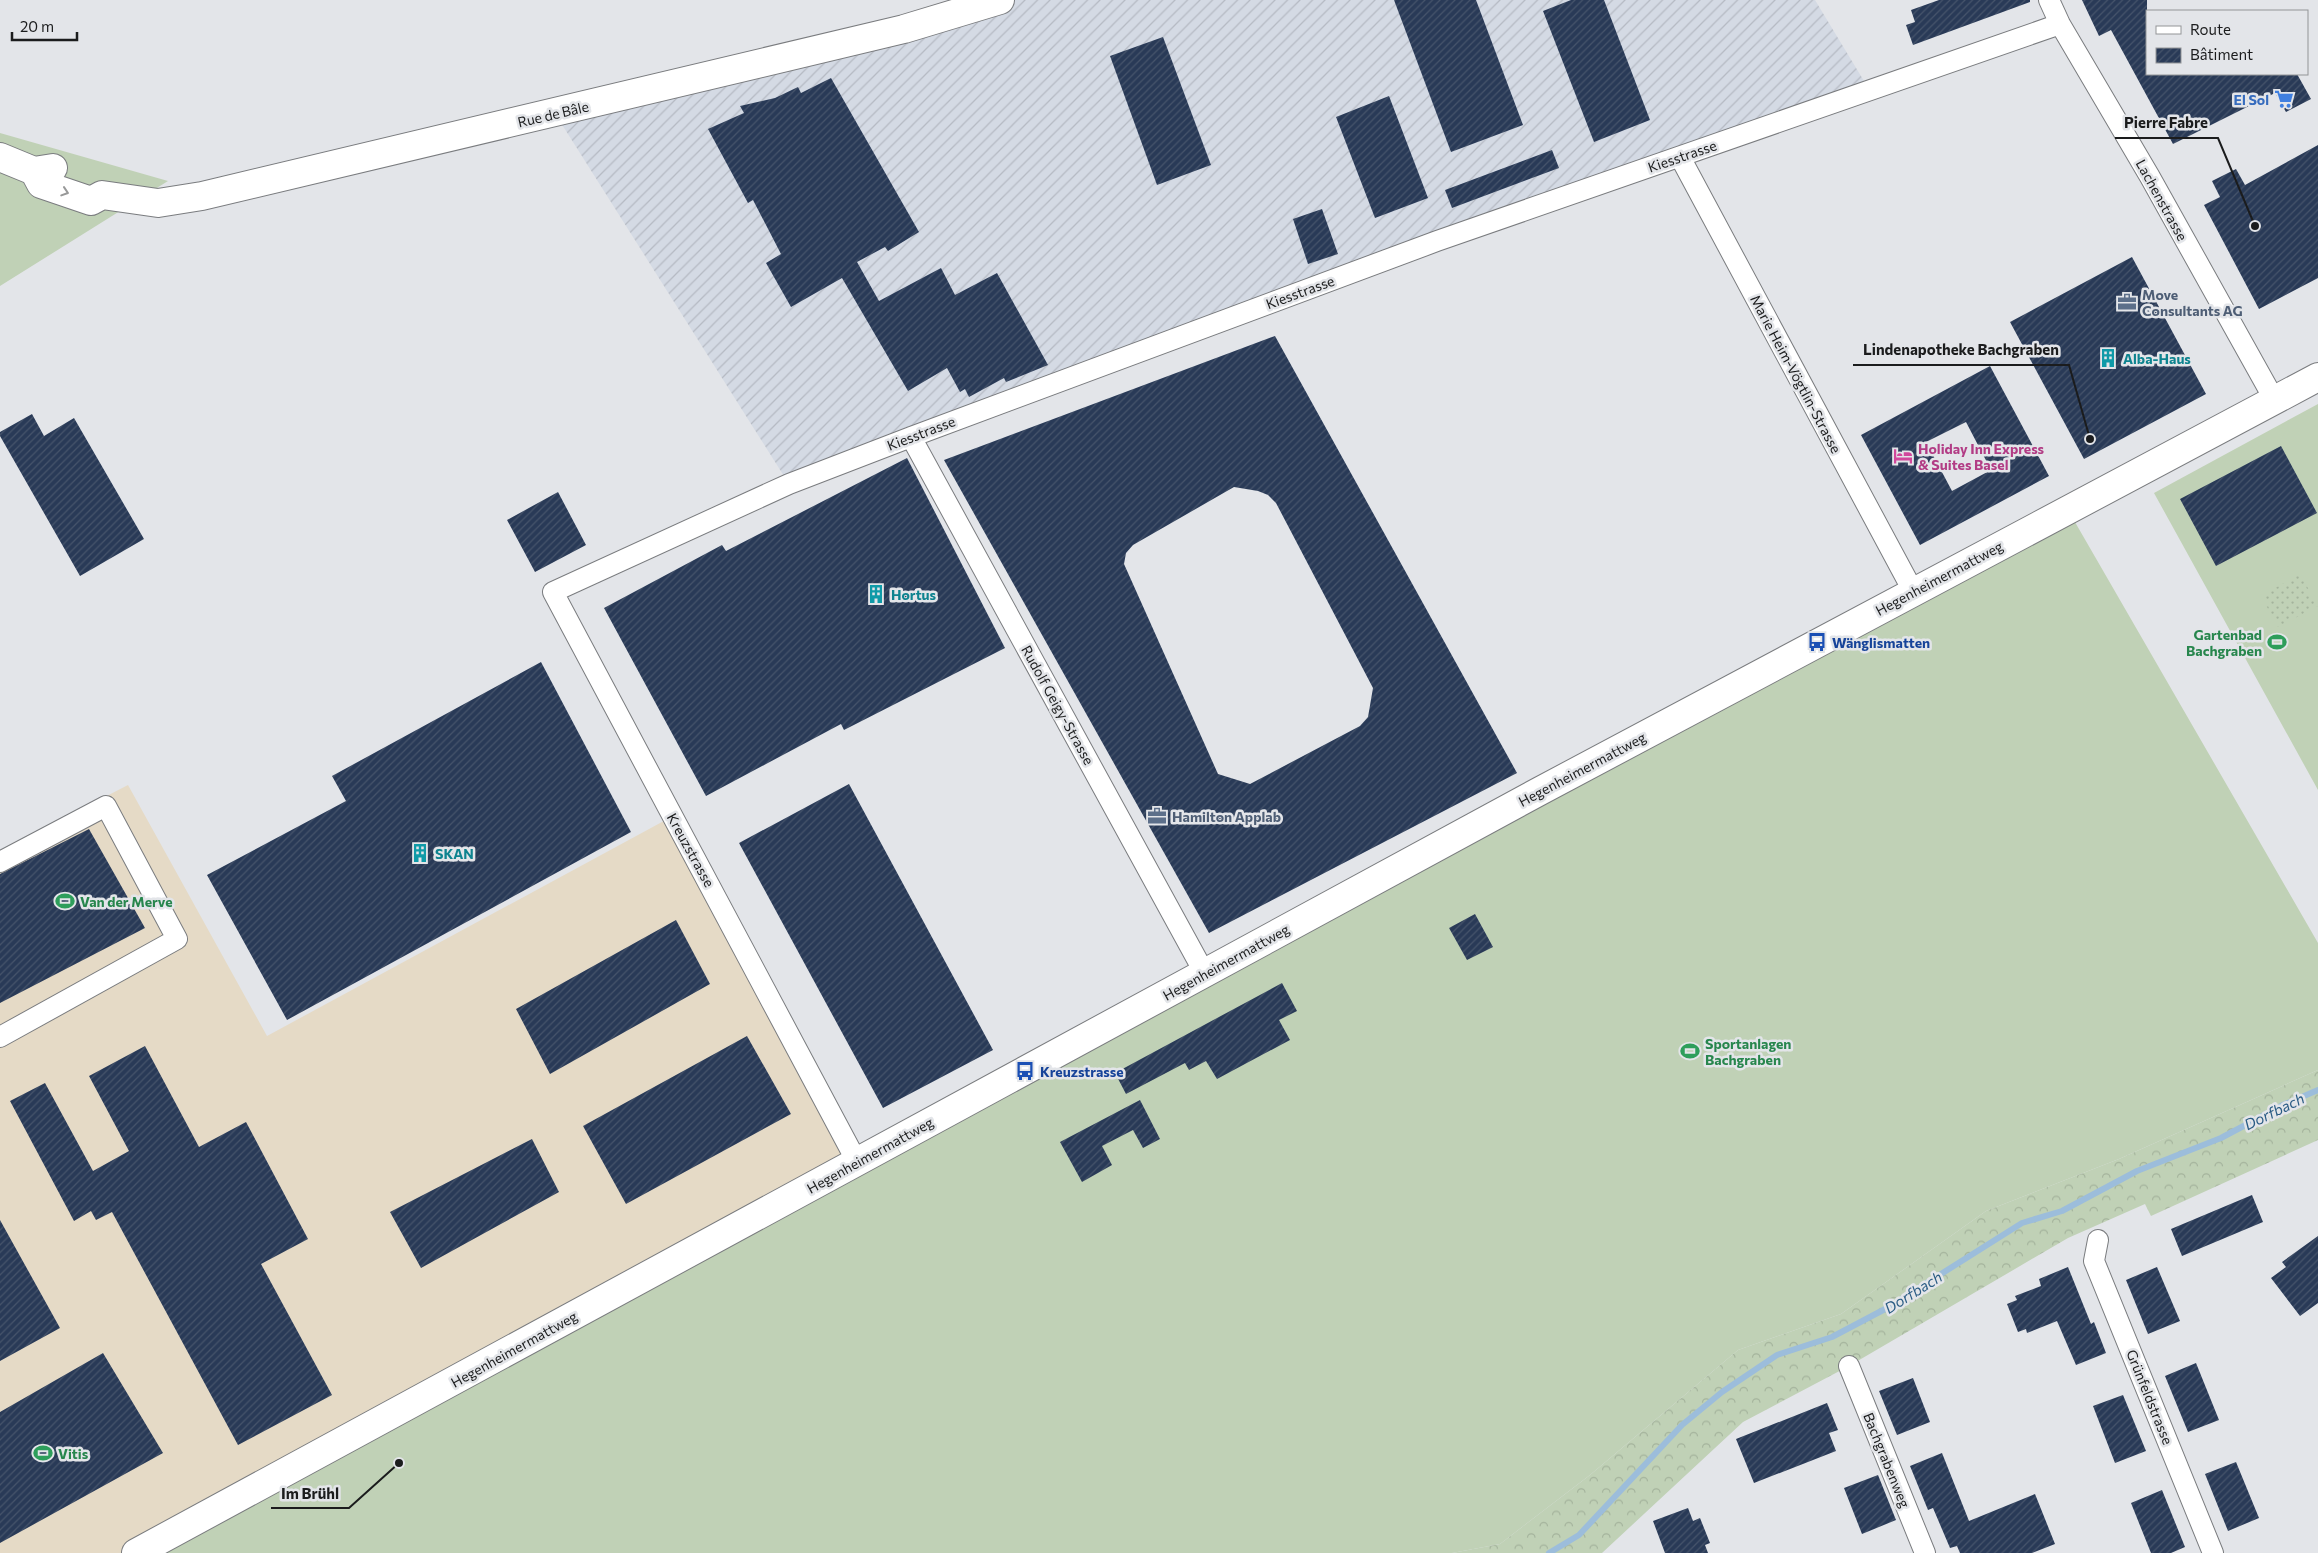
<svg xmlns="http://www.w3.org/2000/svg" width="2318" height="1553" font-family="Commissioner,sans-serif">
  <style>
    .commercial { fill: #e5dac6 }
    .industrial { fill: url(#industrial-furrows) }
    .grass { fill: #c0d1b6 }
    .forest { fill: url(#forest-crowns) }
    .park { fill: url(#park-dots) }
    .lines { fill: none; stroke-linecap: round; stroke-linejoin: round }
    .stream { stroke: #9cbddb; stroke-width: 6 }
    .building { fill: url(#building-hatch); fill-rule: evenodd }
    .street-casing { stroke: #7a7c7f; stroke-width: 22 }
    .secondary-casing { stroke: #7a7c7f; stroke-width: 30 }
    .street { stroke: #fff; stroke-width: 20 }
    .secondary { stroke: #fff; stroke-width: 28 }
    .oneway { stroke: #989999 }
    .labels { text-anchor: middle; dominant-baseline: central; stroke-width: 5; stroke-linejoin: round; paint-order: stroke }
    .shop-label { font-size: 14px; font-weight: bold; fill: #366cbe; stroke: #e3e5e9; text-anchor: end }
    .street-label { font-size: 14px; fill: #1b1c1d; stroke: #e3e5e9 }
    .service-label { font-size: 14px; font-weight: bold; fill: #4e5e75; stroke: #e3e5e9; text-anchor: start }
    .culture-label { font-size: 14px; font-weight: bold; fill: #0d838f; stroke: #e3e5e9; text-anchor: start }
    .hotel-label { font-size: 14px; font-weight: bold; fill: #b23c85; stroke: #e3e5e9; text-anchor: start }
    .leisure-label { font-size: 14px; font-weight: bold; fill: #27864d; stroke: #e3e5e9; text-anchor: start }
    .transit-label { font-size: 14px; font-weight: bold; fill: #164399; stroke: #e3e5e9; text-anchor: start }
    .water-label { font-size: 15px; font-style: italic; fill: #295b84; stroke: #e3e5e9 }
    .leader { fill: none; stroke: #1b1c1d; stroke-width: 2 }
    .callout-dot { fill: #1b1c1d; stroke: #e3e5e9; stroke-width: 2 }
    .callout-label { font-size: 15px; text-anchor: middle; font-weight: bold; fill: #1b1c1d; stroke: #e3e5e9; stroke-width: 5; stroke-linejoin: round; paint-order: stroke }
  </style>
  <defs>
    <pattern id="industrial-furrows" width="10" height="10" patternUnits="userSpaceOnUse" patternTransform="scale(1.25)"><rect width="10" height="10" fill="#d4dae4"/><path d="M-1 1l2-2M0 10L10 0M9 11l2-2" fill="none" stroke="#b5bac3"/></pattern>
    <pattern id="forest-crowns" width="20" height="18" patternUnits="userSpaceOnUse" patternTransform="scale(1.25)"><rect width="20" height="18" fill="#c0d1b6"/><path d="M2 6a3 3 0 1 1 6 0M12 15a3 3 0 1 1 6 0" fill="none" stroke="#a4b39c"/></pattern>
    <pattern id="park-dots" width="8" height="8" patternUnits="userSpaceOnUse" patternTransform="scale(1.25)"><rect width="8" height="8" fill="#c0d1b6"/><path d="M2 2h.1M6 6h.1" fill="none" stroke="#a4b39c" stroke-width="1.8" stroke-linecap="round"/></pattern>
    <pattern id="building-hatch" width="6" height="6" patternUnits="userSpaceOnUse" patternTransform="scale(1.25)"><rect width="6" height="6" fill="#293a57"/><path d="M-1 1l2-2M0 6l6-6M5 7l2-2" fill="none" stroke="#46546b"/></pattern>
  </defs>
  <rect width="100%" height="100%" fill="#e3e5e9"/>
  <path class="commercial" d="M128,785L267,1036L673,816L857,1162L136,1553H0V851Z"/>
  <path class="industrial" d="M957,0H1815L1870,91L789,484L561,123Z"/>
  <path class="grass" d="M0,133L168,181L0,286Z
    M2318,404V790L2154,493Z
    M2068,510L2318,943V1070L2119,1159L1986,1211L1841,1314L1738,1350L1590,1475L1500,1544L1452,1553H136Z"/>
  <path class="forest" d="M2318,1070V1140L2151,1216L2145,1204L2068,1238L1849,1366L1743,1422L1602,1553H1452L1500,1544L1590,1475L1738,1350L1841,1314L1986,1211L2119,1159Z"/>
  <path class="park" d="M2300,574L2318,606L2278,627L2261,596Z"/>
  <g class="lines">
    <path class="stream" d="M1549,1553L1579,1535L1682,1425L1722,1392L1777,1355L1832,1337L1887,1308L2022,1223L2062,1211L2137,1171L2221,1138L2283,1105L2318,1090"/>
  </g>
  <path class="building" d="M1394,0H1476L1523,125L1451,152Z
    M1571,0H1604L1650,120L1594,142L1543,11Z
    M1939,0H2030V2L1913,45L1906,25L1915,22L1911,10Z
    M2082,0H2147V74H2297L2311,99L2286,112L2275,93L2173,144L2111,30L2099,36Z
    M1163,37L1211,165L1157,185L1110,56Z
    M831,78L919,232L888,251L885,247L857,262L879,301L941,268L955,295L997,273L1048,365L1006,382L1004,378L969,397L965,389L960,392L947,368L908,391L842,278L791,307L766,263L781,254L753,200L748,203L708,129L744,113L740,106L775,98L798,87L801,93Z
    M1389,96L1428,198L1375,218L1336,117Z
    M2318,145V278L2259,309L2204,205L2220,197L2212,181L2236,169L2245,185Z
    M1552,150L1559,168L1452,208L1445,190Z
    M1322,209L1338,254L1308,264L1293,219Z
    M2132,257L2206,394L2084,459L2010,322Z
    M1275,336L1517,773L1209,933L944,460ZM1234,487L1258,491L1268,495L1276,503L1373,688L1368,717L1360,726L1250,784L1218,774L1124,564L1126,553L1133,545Z
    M1990,366L2049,476L1920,545L1861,435ZM1966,422L1991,470L1952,491L1926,442Z
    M32,414L44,436L74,418L144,539L80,576L0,436V432Z
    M2281,446L2317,513L2216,566L2180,499Z
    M907,458L1005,648L844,730L841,724L706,796L604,608L722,545L726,551Z
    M558,492L586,545L535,572L507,520Z
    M541,662L631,832L287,1020L207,875L346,801L332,776Z
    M849,784L993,1050L883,1108L739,843Z
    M89,829L145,928L0,1003V874Z
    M1475,914L1493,947L1467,960L1449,928Z
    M676,920L710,984L550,1074L516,1009Z
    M1282,983L1297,1011L1279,1020L1290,1040L1217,1079L1206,1061L1189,1070L1185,1063L1126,1094L1115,1073Z
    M747,1036L791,1114L626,1204L583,1126Z
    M145,1046L199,1147L246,1122L308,1239L261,1264L332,1395L238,1445L112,1212L96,1220L91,1211L74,1221L10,1101L45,1083L93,1171L129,1151L89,1076Z
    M1140,1100L1160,1139L1143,1148L1133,1130L1102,1146L1112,1165L1082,1182L1060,1142Z
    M532,1139L559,1192L421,1268L390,1212Z
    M2252,1195L2263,1222L2182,1256L2171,1229Z
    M0,1220L60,1328L0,1361Z
    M2318,1236V1303L2300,1316L2271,1278L2286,1267L2282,1262Z
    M2068,1267L2091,1324L2094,1322L2106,1353L2076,1365L2057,1321L2027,1333L2026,1329L2018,1332L2007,1304L2017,1300L2015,1296L2041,1286L2039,1279Z
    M2157,1267L2180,1321L2148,1334L2126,1280Z
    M103,1353L163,1453L0,1543V1412Z
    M2196,1363L2219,1420L2188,1432L2165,1376Z
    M1913,1378L1930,1422L1897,1435L1879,1391Z
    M2123,1395L2146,1451L2115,1463L2093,1406Z
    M1827,1403L1838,1430L1829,1433L1836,1451L1754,1483L1736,1439Z
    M1942,1453L1969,1521L2035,1494L2055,1544L2032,1553H1960L1957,1546L1950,1548L1933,1508L1928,1510L1910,1466Z
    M2236,1462L2259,1518L2228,1531L2205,1474Z
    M1878,1475L1896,1520L1862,1534L1844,1488Z
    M2162,1490L2185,1547L2171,1553H2151L2131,1503Z
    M1688,1508L1693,1521L1700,1518L1710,1543L1705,1545L1708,1553H1665L1653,1521Z"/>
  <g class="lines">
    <g class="street-casing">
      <path id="street" d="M2049,0L2060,24L2150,177L2275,401
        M1680,157L1913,591
        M911,437L1205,974
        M0,862L106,806L177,939L0,1037
        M857,1162L553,592L789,484L911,437L1437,241L2060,24
        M2098,1240L2094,1261L2213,1553
        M1849,1366L1925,1553"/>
    </g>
    <g class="secondary-casing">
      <path id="secondary" d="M0,157L34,171L53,168
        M34,171L41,184L91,201L102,195L158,203L202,196L904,29L1000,0
        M136,1553L1540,791L2318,377"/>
    </g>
    <use href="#street" class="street"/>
    <use href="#secondary" class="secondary"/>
  </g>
  <defs><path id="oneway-chevron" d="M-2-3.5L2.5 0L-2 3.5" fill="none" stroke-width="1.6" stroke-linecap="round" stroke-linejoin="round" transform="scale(1.25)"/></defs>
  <use class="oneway" href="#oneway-chevron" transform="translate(65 192) rotate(18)"/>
  <defs>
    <g id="supermarket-bare" transform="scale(1.5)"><path d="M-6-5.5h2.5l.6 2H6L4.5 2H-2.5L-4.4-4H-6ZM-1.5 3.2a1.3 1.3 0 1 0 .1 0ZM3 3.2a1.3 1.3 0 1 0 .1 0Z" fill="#3f7fe0" stroke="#e3e5e9" stroke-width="2.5" paint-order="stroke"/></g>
    <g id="office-bare" transform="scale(1.5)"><path d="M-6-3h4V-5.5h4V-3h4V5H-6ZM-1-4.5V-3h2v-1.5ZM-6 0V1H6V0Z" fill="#5c6f8a" stroke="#e3e5e9" stroke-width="2.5" paint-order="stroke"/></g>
    <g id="building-bare" transform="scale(1.5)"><path d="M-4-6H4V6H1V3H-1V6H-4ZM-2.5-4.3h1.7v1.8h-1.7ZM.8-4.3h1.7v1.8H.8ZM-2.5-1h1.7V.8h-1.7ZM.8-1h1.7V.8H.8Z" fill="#0f9aa8" stroke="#e3e5e9" stroke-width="2.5" paint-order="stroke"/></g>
    <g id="hotel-bare" transform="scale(1.5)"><path d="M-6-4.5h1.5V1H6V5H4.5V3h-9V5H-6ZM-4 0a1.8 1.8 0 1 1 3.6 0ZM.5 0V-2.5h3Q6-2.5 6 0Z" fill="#d1479c" stroke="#e3e5e9" stroke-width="2.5" paint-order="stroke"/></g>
    <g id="bus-bare" transform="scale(1.5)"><path d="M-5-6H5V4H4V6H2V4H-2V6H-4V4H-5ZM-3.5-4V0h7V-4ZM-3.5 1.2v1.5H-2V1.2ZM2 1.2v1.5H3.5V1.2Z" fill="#1a4fb4" stroke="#e3e5e9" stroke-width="2.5" paint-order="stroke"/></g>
    <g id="stadium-bare" transform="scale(1.5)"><path d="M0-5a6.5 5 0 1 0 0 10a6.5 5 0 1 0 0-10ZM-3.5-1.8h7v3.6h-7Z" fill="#2e9e5b" stroke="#e3e5e9" stroke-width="2.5" paint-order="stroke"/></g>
  </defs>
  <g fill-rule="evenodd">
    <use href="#supermarket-bare" x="2284" y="99"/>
    <use href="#office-bare" x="2127" y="302"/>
    <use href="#building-bare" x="2108" y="358"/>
    <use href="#hotel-bare" x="1903" y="456"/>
    <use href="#building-bare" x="876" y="594"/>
    <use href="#bus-bare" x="1817" y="642"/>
    <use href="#stadium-bare" x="2277" y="642"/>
    <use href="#office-bare" x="1157" y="816"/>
    <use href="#building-bare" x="420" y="853"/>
    <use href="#stadium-bare" x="65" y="901"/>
    <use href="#stadium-bare" x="1690" y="1051"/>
    <use href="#bus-bare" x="1025" y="1071"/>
    <use href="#stadium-bare" x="43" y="1453"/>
  </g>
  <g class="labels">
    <g class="shop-label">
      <text x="2269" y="99">El Sol</text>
    </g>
    <g class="street-label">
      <text transform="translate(553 114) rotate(-13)">Rue de Bâle</text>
      <text transform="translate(1682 156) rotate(-19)">Kiesstrasse</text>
      <text transform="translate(2162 200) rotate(61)">Lachenstrasse</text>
      <text transform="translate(1300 292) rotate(-20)">Kiesstrasse</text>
      <text transform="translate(1796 374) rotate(62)">Marie Heim-Vögtlin-Strasse</text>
      <text transform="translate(921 433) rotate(-21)">Kiesstrasse</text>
      <text transform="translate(1939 578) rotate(-28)">Hegenheimermattweg</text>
      <text transform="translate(1058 705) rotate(61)">Rudolf Geigy-Strasse</text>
      <text transform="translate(1582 769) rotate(-28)">Hegenheimermattweg</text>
      <text transform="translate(691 850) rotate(61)">Kreuzstrasse</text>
      <text transform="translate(1226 962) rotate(-29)">Hegenheimermattweg</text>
      <text transform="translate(870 1155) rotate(-29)">Hegenheimermattweg</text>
      <text transform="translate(514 1349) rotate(-29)">Hegenheimermattweg</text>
      <text transform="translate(2150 1397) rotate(68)">Grünfeldstrasse</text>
      <text transform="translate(1887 1460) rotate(68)">Bachgrabenweg</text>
    </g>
    <g class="service-label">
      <text x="2142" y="294">Move<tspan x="2142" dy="16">Consultants AG</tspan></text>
      <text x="1172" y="816">Hamilton Applab</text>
    </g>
    <g class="culture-label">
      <text x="2123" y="358">Alba-Haus</text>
      <text x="891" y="594">Hortus</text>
      <text x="435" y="853">SKAN</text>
    </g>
    <g class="hotel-label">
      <text x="1918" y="448">Holiday Inn Express<tspan x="1918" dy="16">&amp; Suites Basel</tspan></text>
    </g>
    <g class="leisure-label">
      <text x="2262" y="634" text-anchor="end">Gartenbad<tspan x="2262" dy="16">Bachgraben</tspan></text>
      <text x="80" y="901">Van der Merve</text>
      <text x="1705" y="1043">Sportanlagen<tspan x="1705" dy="16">Bachgraben</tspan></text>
      <text x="58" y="1453">Vitis</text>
    </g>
    <g class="transit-label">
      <text x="1832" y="642">Wänglismatten</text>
      <text x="1040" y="1071">Kreuzstrasse</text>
    </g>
    <g class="water-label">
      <text transform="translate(2274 1111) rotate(-26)">Dorfbach</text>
      <text transform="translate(1913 1292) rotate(-32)">Dorfbach</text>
    </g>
  </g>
  <path class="leader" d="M2255 226L2218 138H2115M2090 439L2069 365H1853M399 1463L349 1508H271"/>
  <g class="callout-dot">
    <circle cx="2255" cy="226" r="5"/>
    <circle cx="2090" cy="439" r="5"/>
    <circle cx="399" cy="1463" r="5"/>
  </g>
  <g class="callout-label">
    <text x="2166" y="128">Pierre Fabre</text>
    <text x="1961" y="355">Lindenapotheke Bachgraben</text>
    <text x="310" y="1499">Im Brühl</text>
  </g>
  <rect x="2146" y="10" width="162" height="65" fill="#e3e5e9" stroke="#939597"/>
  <rect x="2156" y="26" width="25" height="8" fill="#ffffff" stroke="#939597"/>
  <text x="2190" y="35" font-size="15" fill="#1b1c1d">Route</text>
  <rect x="2156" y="48" width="25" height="15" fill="url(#building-hatch)" stroke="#939597"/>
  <text x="2190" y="60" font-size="15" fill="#1b1c1d">Bâtiment</text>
  <path d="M12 32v8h65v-8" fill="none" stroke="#1b1c1d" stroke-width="2.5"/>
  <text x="20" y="32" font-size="15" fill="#1b1c1d" stroke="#e3e5e9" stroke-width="4" paint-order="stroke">20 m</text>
</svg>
